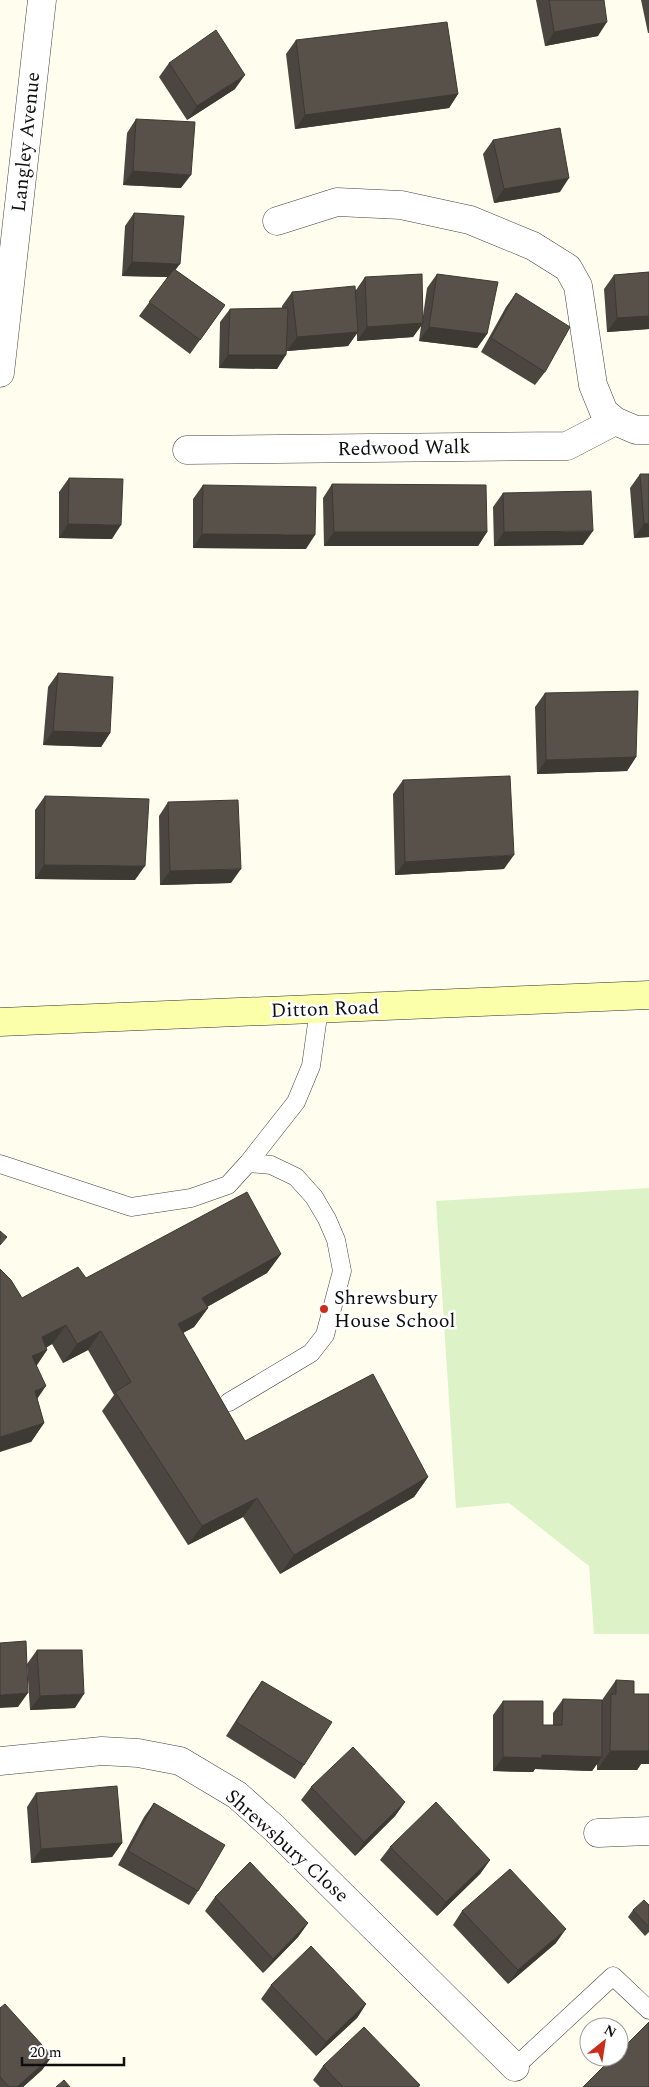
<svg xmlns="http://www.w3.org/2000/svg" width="649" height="2087" font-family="Spectral,serif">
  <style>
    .pitch { fill: #ddf3c7 }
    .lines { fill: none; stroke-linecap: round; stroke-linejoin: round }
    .lane-casing { stroke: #414141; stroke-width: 19 }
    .street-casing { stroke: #414141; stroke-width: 29 }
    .secondary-casing { stroke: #303030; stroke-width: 29 }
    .lane { stroke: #fff; stroke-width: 18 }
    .street { stroke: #fff; stroke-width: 28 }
    .secondary { stroke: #fbffa9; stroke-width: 28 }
    .wall { fill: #4b463f }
    .shaded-wall { fill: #3d3933 }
    .building { fill: #575149; stroke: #3d3933 }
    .poi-dot { fill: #c82e1b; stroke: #fff; stroke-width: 2 }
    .labels { text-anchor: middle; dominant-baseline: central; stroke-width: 5; stroke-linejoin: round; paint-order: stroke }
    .street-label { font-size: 20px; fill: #0e0e0e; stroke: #fff }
    .poi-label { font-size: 20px; fill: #0e0e0e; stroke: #fff; text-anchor: start }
  </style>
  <rect width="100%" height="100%" fill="#fffeee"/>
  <path class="pitch" d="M649,1188V1634H594L589,1566L509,1503L456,1508L436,1201Z"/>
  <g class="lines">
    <g class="lane-casing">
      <path id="lane" d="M0,1164L131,1207L191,1198L228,1185L248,1163L296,1102L311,1066L319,1009
        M229,1402L311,1353L325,1335L342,1271L336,1240L327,1219L314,1197L296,1177L271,1165L248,1163
        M515,2067L613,1976L649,2010"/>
    </g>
    <g class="street-casing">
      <path id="street" d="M277,221L337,202L401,205L470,220L533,246L568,268L578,286L593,385L604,412L615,421L636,430H649
        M0,373L42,0
        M187,450L567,446L615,421
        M0,1761L102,1751L138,1753L180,1761L237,1795L274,1828L515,2067
        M598,1833L649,1831"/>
    </g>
    <g class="secondary-casing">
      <path id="secondary" d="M0,1022L649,995"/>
    </g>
    <use href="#lane" class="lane"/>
    <use href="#street" class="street"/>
    <use href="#secondary" class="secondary"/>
  </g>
  <path class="wall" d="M536,0H604L598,36L545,46Z
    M641,0H649V33H648Z
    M296,40L458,94L449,108L295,129L286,54Z
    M169,63L235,89L187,120L159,77Z
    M136,119L181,188L123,185L127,133Z
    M493,140L560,192L494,203L483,154Z
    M134,213L175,270L225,305L190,354L139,316L168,277L122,276L125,226Z
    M649,272V329L607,332L604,289L614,275Z
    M437,274L487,334L477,348L419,341L421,326L413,337L357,341V333L348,346L287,351L277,369L219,368L220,322L230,309L282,308V306L292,292L356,290L365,277L423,316L427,288Z
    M516,293L545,372L535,385L481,352L506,307Z
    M640,474L649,537L634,538L630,488Z
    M69,478L112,539L59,538V492Z
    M332,484L487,532L478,546H324L323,498Z
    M203,485L306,549L193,548V499Z
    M503,493L583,545L494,546L493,507Z
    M58,673L110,733L101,747L43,745L48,687Z
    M545,693L636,757L627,771L537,774L535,707Z
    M403,780L504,869L395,875L393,794Z
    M45,796L135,880L35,879V810Z
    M168,802L231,883L160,885L159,816Z
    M281,1254L267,1273L207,1307L208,1308L194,1327L183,1333L245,1441L428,1477L414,1497L280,1574L243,1517L188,1545L102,1411L114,1395L88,1350L63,1363L52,1344L46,1348L47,1350L37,1365V1399L44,1423L31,1442L22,1298L86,1278Z
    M37,1650L75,1708L30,1710L27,1664Z
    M616,1680L634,1694H649V1764H641L637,1770H597V1764L592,1771L535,1769L533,1772L493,1771V1715L503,1701L543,1725H553V1713L563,1699L602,1700Z
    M262,1681L304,1765L295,1779L226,1736L252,1695Z
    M311,1787L405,1802L395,1816L355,1856L301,1800Z
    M36,1793L122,1843L112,1857L31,1863L27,1807Z
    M154,1803L198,1891L189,1905L118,1865L144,1817Z
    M390,1847L490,1860L480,1874L437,1916L380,1860Z
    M215,1897L308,1923L298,1937L263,1973L205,1911Z
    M649,1905V1932L645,1936L628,1917L633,1910Z
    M462,1911L556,1943L508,1984L453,1925Z
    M271,1985L366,2004L357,2018L316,2056L261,1999Z
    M0,2008L52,2056L42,2070L23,2087H0Z
    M323,2066L420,2085L419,2087H320L313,2080Z"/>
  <path class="shaded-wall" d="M607,22L598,36L545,46L554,32Z
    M245,75L235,89L187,120L197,106Z
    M458,94L449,108L295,129L305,115Z
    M133,171L191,175L181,188L123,185Z
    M569,178L560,192L494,203L504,189Z
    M132,262L180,264L170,277L122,276Z
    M649,316V329L607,332L617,318Z
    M423,323L413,337L357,341L367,327Z
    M429,327L487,334L477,348L419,341Z
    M358,332L348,346L287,351L297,337Z
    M228,355H286L277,369L219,368Z
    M649,523V537L634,538L644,524Z
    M68,524L121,525L112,539L59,538Z
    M593,531L583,545L494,546L504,532Z
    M334,532H487L478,546H324Z
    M202,534L315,535L306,549L193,548Z
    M53,731L110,733L101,747L43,745Z
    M636,757L627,771L537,774L546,760Z
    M514,855L504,869L395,875L405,862Z
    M44,865L145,866L135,880L35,879Z
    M241,869L231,883L160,885L170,871Z
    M281,1254L267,1273L189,1317L202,1298Z
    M208,1308L194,1327L164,1343L178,1324Z
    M66,1325L52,1344L29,1356L42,1337Z
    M101,1331L88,1350L63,1363L77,1344Z
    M47,1350L34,1369L32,1356Z
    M46,1386L33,1405L35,1391Z
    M44,1423L31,1442L0,1452V1437Z
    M428,1477L414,1497L280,1574L294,1555Z
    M257,1498L243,1517L188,1545L202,1526Z
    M28,1693L18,1707L0,1708V1695Z
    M84,1694L75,1708L30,1710L40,1696Z
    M649,1747V1764H641L637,1770H597L610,1751Z
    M542,1755L602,1757L592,1771L535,1769L533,1772L493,1771L503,1757Z
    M405,1802L395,1816L355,1856L364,1842Z
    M122,1843L112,1857L31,1863L41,1849Z
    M490,1860L480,1874L437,1916L446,1902Z
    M308,1923L298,1937L263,1973L273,1959Z
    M566,1929L556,1943L508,1984L518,1970Z
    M366,2004L357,2018L316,2056L326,2042Z
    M52,2056L42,2070L23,2087H17Z"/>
  <path class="building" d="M549,0H604L607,22L554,32Z
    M447,22L458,94L305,115L296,40Z
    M216,30L245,75L197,106L169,63Z
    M136,119L195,122L191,175L133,171Z
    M560,128L569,178L504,189L493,140Z
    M134,213L184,216L180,264L132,262Z
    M174,269L225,305L200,340L149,302Z
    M649,272V316L617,318L614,275Z
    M422,274L423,323L367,327L365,277Z
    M437,274L498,282L487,334L429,327Z
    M355,286L358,332L297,337L292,292Z
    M516,293L570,327L545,372L491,338Z
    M288,308L286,355H228L230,309Z
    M640,474H649V523L644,524Z
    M69,478L123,479L121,525L68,524Z
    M332,484L486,485L487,532H334Z
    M203,485L316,487L315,535L202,534Z
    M591,491L593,531L504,532L503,493Z
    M58,673L113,677L110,733L53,731Z
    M638,691L636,757L546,760L545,693Z
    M510,776L514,855L405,862L403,780Z
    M45,796L149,799L145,866L44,865Z
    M238,800L241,869L170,871L168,802Z
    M247,1192L281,1254L202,1298L208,1308L178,1324L245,1441L373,1374L428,1477L294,1555L257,1498L202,1526L115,1392L131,1382L101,1331L77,1344L66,1325L42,1337L47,1350L32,1356L46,1386L35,1391L44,1423L0,1437V1269L11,1280L22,1298L78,1267L86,1278Z
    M0,1231L7,1237L0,1245Z
    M26,1641L28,1693L0,1695V1643Z
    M37,1650H82L84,1694L40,1696Z
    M616,1680L634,1681V1694H649V1751H610L611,1694H616Z
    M262,1681L332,1722L304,1765L236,1722Z
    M563,1699L602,1700V1757L542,1755V1758L503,1757V1701H543V1725H562Z
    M353,1747L405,1802L364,1842L311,1787Z
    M117,1786L122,1843L41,1849L36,1793Z
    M436,1802L490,1860L446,1902L390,1847Z
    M154,1803L225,1845L198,1891L128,1851Z
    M250,1862L308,1923L273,1959L215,1897Z
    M510,1869L566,1929L518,1970L462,1911Z
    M644,1900L649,1905V1927L633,1910Z
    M311,1946L366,2004L326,2042L271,1985Z
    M5,2004L52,2056L17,2087H9L0,2077V2008Z
    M649,2022V2087H583L613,2057H619V2052Z
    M364,2027L420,2085L418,2087H343L323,2066Z
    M64,2080L70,2087H56Z"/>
  <circle class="poi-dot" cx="324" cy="1309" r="5"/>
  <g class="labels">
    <g class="street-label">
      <text transform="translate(26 142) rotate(-84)">Langley Avenue</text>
      <text transform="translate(404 448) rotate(-1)">Redwood Walk</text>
      <text transform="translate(325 1009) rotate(-2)">Ditton Road</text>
      <text transform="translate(287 1846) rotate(42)">Shrewsbury Close</text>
    </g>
    <g class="poi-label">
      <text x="334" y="1298">Shrewsbury<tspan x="334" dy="23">House School</tspan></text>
    </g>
  </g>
  <g transform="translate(604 2042) rotate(30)"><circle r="24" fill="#ffffff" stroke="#9f9f9f"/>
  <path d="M0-4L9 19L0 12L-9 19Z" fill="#c82e1b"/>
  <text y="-8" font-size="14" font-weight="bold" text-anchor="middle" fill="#0e0e0e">N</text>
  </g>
  <path d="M22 2057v8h102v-8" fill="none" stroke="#0e0e0e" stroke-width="2.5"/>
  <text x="30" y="2057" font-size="15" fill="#0e0e0e" stroke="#ffffff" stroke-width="4" paint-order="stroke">20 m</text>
</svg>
